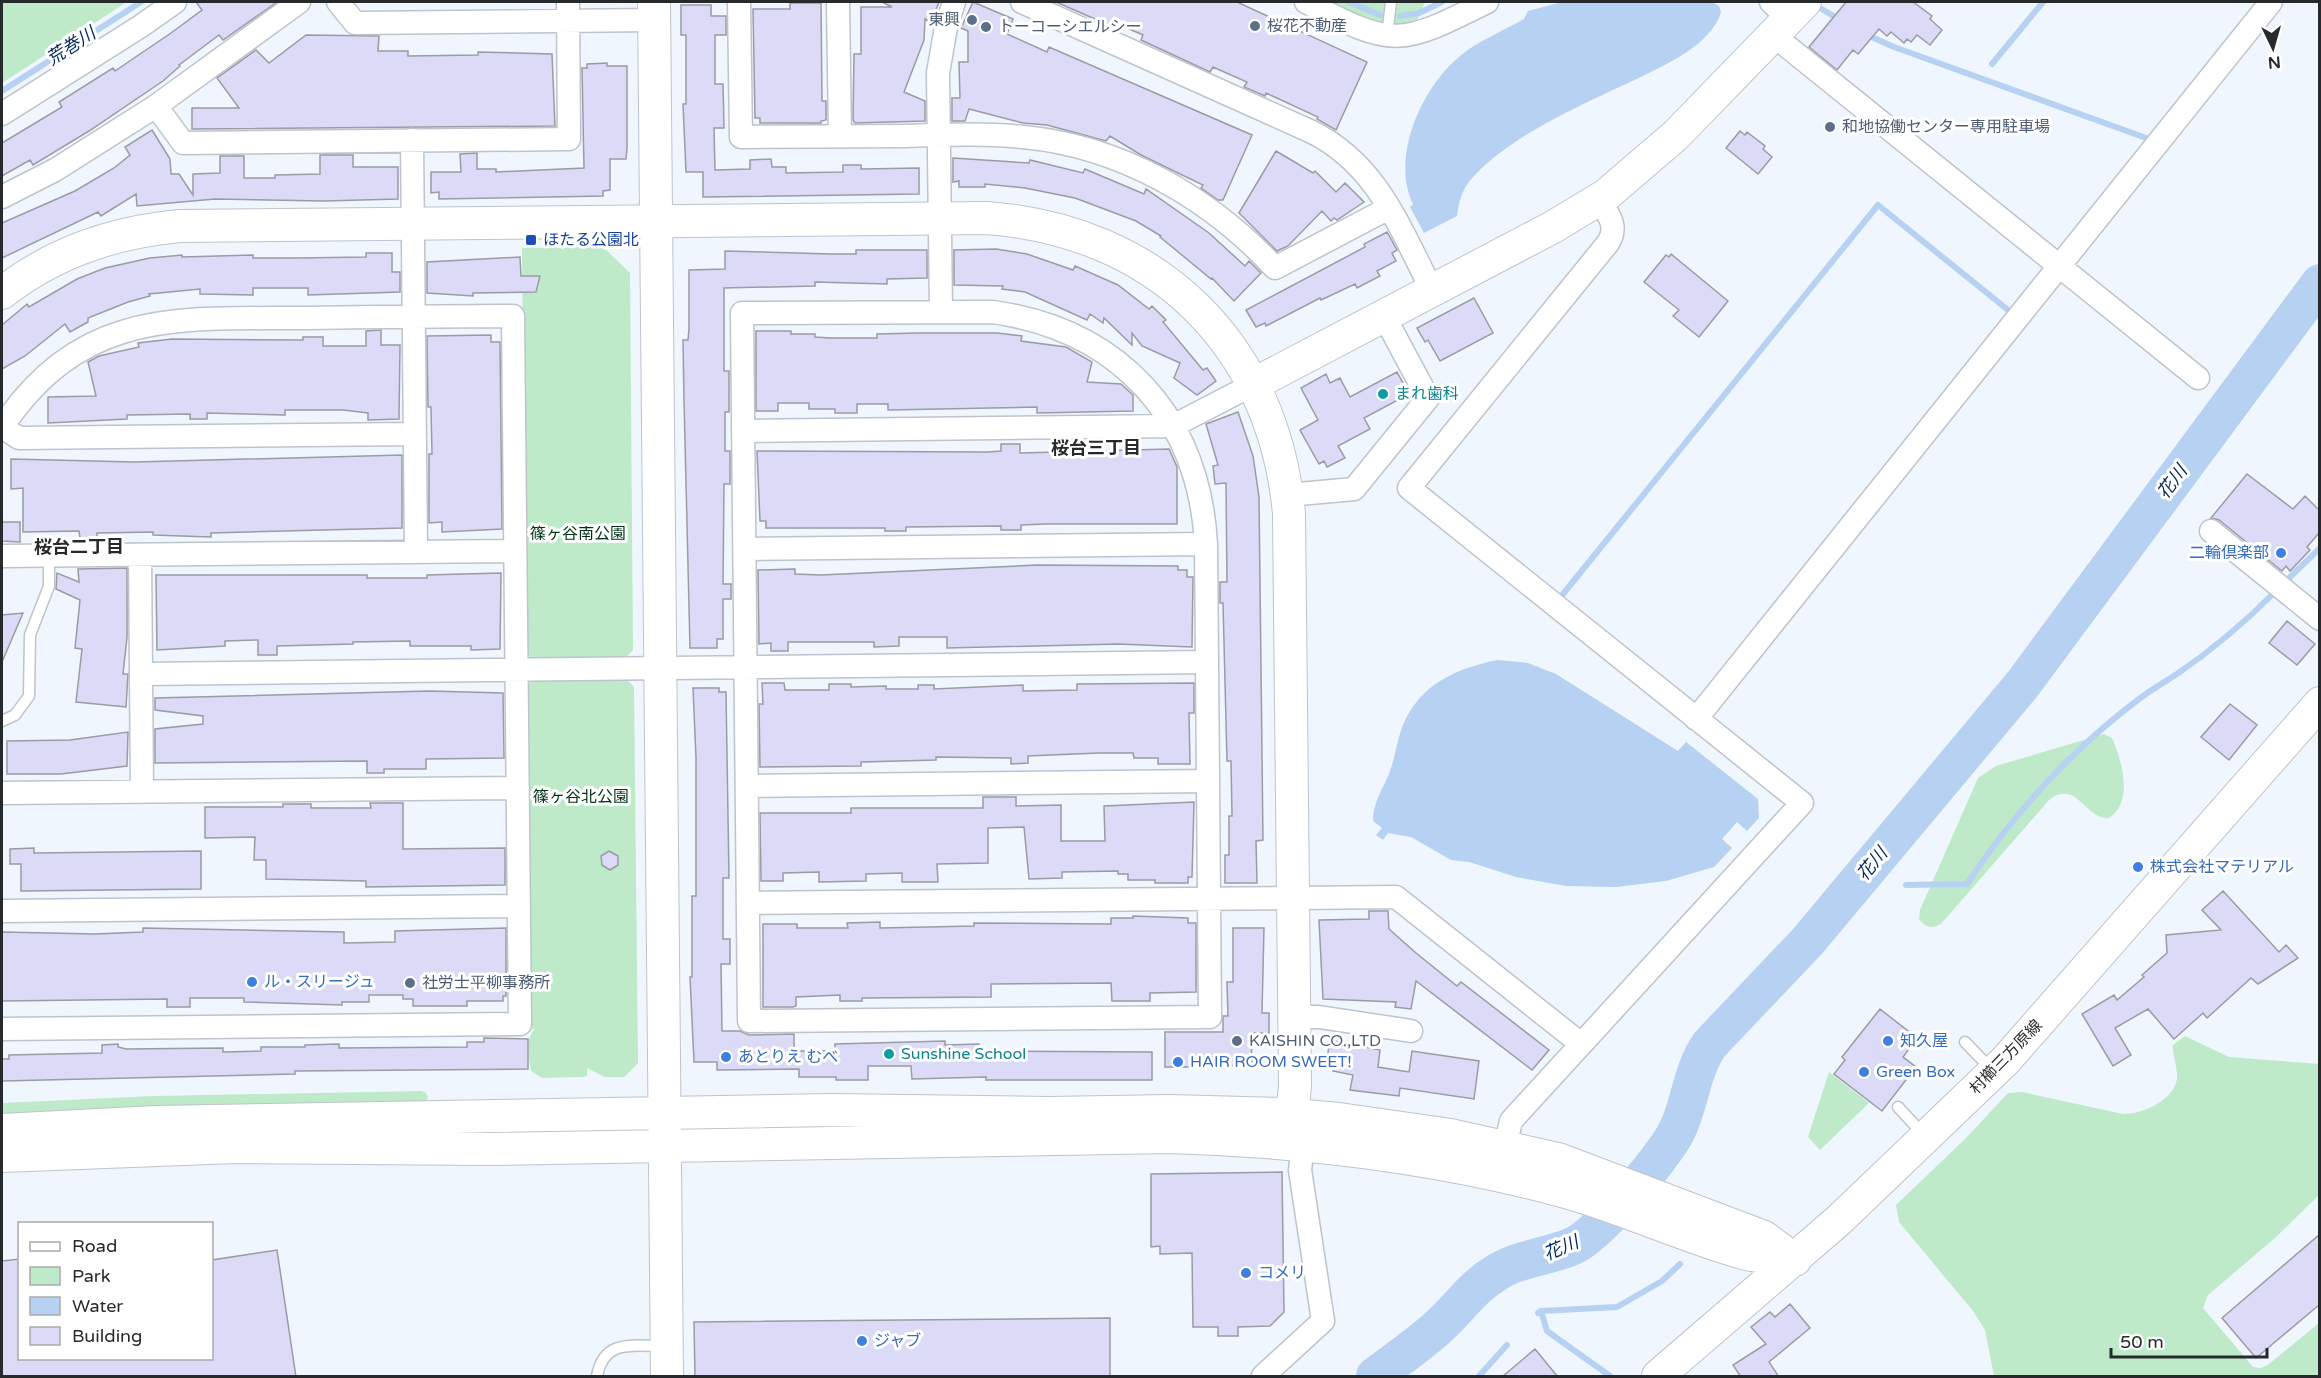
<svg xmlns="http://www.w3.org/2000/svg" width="2321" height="1378" font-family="'Varela Round','Noto Sans JP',sans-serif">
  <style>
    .green { fill: #beeac9 }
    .water { fill: #b7d1f3 }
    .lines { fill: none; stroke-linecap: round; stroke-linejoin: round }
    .stream { stroke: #b7d1f3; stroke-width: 6 }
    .river { stroke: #b7d1f3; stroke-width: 38 }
    .building { fill: #dbdbf7; stroke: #9b9ba4; stroke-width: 1.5 }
    .lane-casing { stroke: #bdc4cc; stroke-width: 13 }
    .street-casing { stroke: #bdc4cc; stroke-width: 25 }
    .secondary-casing { stroke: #bdc4cc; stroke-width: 34 }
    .lane { stroke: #fff; stroke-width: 10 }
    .street { stroke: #fff; stroke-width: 22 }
    .secondary { stroke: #fff; stroke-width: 32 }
    .service-dot { fill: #5c6f8a; stroke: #fff; stroke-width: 2 }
    .transit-dot { fill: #1a4fb4; stroke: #fff; stroke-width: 2 }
    .culture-dot { fill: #0f9aa8; stroke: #fff; stroke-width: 2 }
    .shop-dot { fill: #3f7fe0; stroke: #fff; stroke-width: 2 }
    .labels { text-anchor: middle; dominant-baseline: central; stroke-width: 6; stroke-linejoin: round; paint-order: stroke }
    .service-label { font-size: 16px; fill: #4e5e75; stroke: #fff; text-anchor: start }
    .transit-label { font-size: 16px; fill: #164399; stroke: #fff; text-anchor: start }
    .culture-label { font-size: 16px; fill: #0d838f; stroke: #fff; text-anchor: start }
    .park-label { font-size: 16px; fill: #003315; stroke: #fff }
    .shop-label { font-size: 16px; fill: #366cbe; stroke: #fff; text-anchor: start }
    .street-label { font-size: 16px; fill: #272a2d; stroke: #fff }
    .water-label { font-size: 18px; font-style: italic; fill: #002859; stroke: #fff }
    .neighbourhood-label { font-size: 18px; font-weight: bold; fill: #272a2d; stroke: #fff }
  </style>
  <rect width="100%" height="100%" fill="#eff6fe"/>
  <path class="green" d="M2,2H127L2,83Z
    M1329,2H1425L1416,23C1379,28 1361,18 1329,2Z
    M603,247L630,273L633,650L623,661L535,662L526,652L522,248Z
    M623,676L634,687L638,1063L624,1077H605L587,1068V1076L583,1077L542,1078L531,1071C529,1060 525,1037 535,1029H529L526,687L535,677Z
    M2104,734L2112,738C2122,761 2134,801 2109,818C2085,820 2078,780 2050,799L1941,924C1931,929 1926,928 1919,919L1920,910L1978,778L1996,766Z
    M2185,1036L2229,1057L2319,1064V1195L2275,1238L2208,1295L2203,1308L2253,1367L2261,1368L2269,1364L2319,1323V1376H1994L1985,1330L1973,1311L1899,1222L1896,1205L1966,1138L2008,1093L2022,1092L2123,1114C2143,1114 2173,1101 2177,1079C2178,1067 2172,1056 2173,1045Z
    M1829,1072L1869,1103L1820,1150L1808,1137Z
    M421,1091L426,1093L428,1097L426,1102L2,1116V1103L155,1096Z"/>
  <path class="water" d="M1562,2H1712L1719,6L1721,12C1712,43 1671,62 1645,75C1593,100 1505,136 1469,182C1461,192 1459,203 1457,216L1424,233L1410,207L1413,204C1390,157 1422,87 1460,56C1478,41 1503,31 1524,19L1528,11Z
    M1498,660L1528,663L1556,674L1678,751L1686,742L1758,799L1759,818L1747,831L1737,822L1722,839L1732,848L1714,867L1666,881L1616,887L1566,886L1516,877L1469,862L1451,860L1411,837L1388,833L1383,840L1376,835L1382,828L1373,821C1373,802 1382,791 1389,774C1395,758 1397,740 1403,725C1420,684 1457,668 1498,660Z"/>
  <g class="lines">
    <path class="stream" d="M1349,2L1380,15
      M1820,8L1840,20
      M1400,16L1419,13L1442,2
      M1865,34L1894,47L2149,139
      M1992,64L2043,2
      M2,91L141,2
      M2286,581L2320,548
      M1563,594L1878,205L2013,314
      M1906,885L1967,884C2014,813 2074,747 2143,696C2154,688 2166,681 2177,674C2212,650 2245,622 2275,592
      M1541,1311L1547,1331L1610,1376
      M1538,1313L1541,1311L1617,1307L1662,1281L1680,1264
      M1479,1376L1507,1345"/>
    <path class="river" d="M1375,1376C1395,1361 1417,1346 1436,1329C1457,1311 1472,1287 1496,1273C1519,1258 1548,1257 1573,1246C1599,1234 1651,1170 1669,1144C1691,1113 1688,1075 1710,1044L1807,942L2022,685L2320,283"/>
  </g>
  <path class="building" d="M196,2H277L223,40L219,35L179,65L180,66L163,81L89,131L33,165L30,160L2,176V143L62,107L59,102L113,68L115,71L171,33L202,10Z
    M882,2H939L931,22L925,19L924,40L904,92L925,101V121L855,123L853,120L854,54H861V7H892Z
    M973,2L1013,19L1007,34L1047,52L1049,47L1252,135L1223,200H1218L1201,188L1203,185L1141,155L1110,136L1106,141L1047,125L1023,123L969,109L965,121H952V98H960L959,62H968V31L961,28Z
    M1056,2H1237L1367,62L1336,130L1317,119L1318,117L1266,93L1265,96L1244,87L1247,82L1213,67L1210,72L1141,40L1143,35L1113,22L1111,26Z
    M1846,2H1913L1932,16L1930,19L1942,30L1930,45L1917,35L1911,42L1907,39L1904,43L1891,32L1887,36L1879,29L1858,54L1853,50L1837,70L1809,47Z
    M790,3H821L822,101H826V120L821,121V123H760V118H755L753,9H790Z
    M681,5H711V16H726V35H715V84H723L724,128H714L715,170L750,169V160L771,159L772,167H786V173L843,172V165H861V169L919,168V194L703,197V172H686L683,104H686V35H681Z
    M306,35L379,36L378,51H408V56L478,55V52L552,54L555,126L192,129V108H239L217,78L256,50L269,63Z
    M607,63V66H627V148L626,159H610V190L603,191V196L439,199V192L431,193V172H461L460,154L477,153V169H496V172L584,168L582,68H587V64Z
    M152,130L170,159L171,174H179L193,195V174L220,173V156H244V178H275V175L320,174V155H353V167H398V199L324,201L215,199L137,206L136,194L101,216L98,212L2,258V223L75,191L114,168L130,155L125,147Z
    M1740,131L1745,135L1747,132L1765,146L1763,149L1772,157L1758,174L1726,148Z
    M1276,151L1313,173L1315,171L1336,192L1345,183L1364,202L1337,220L1334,218L1331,221L1322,211L1288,246L1277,251L1239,213Z
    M953,158L1029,163L1030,160L1083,173L1085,169L1144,194L1146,189L1209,233L1245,266L1249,261L1261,273L1234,301L1212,278L1211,279L1160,237L1161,236L1136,221L1075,198L1025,188L985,184V187H959V181L953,182Z
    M1387,232L1397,250L1392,253L1396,261L1377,271L1380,276L1357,288L1355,284L1321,300L1320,298L1266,326L1265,323L1256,327L1246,310L1365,247L1364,244Z
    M996,249L1027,254L1073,270L1075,266L1118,285L1149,309L1152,306L1166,320L1163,322L1203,370L1207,368L1216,381L1197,395L1174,378L1180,363L1142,346L1132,333V345L1104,318L1103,323L1090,314L1087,320L1025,292L1002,289L1003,286L954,285V250Z
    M856,250H927V278L887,279V284L815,282V286L724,288V371H729V412H725V451H730V484H724L723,584H731V599H723V639H717V648H690L684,400L683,340H688L689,329V270L725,269V251L831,254H856Z
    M366,253H392V272H400V292L308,295V288H253V295L200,294V289L149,294L150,296L128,302L88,318V322L70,332L65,324L25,356L2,369V325L27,304L29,307L77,279L105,268L150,258L182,255V257L253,255V258H296L366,257Z
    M1671,254L1728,301L1699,337L1673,316L1679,310L1644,282L1666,255L1669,257Z
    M520,257L521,276H540L536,292L473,293V296L427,293V262Z
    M1474,298L1493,333L1440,361L1428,340L1425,342L1417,328Z
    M381,330V345H400L399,419L368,420V413L343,410H285V415L207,413V419H190V414L127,415V419L48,423V397L96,396L88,362L99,356L139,347L138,343L172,339L303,340V337H323V346H366V331Z
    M756,331H791V334H815V337L830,338H877V334L918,333H997L1022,336L1021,341L1066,347L1092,362L1087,382L1121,384L1133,395V411L1037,413V407L888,410V404H857V413H835V409H809V403H778V411H756Z
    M491,335V342H500L502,529L442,532V522L429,523V454H432L431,407H428L427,336Z
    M1397,372L1409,394L1364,418L1370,429L1338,446L1345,458L1327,467L1324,461L1319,464L1300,430L1318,420L1301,388L1326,374L1330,383L1340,378L1350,397Z
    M1238,412L1253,456L1259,497L1263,840L1256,841L1257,883H1225V855H1229V816H1232L1231,761H1227L1223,603H1220V582H1227L1226,483L1215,484L1213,466L1218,465L1206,424Z
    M1001,444H1020V453L1169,449L1177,467V524H1045L1021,525V530H1001V526L906,527V531H885V528H766V521H760L757,451L988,452L1001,451Z
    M402,455V528L211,533V537L153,535V532L97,533V537L80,538L79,531L23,532V488L11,489V459L135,462Z
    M2247,474L2293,509L2305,496L2319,510V533L2307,547L2310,550L2290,571L2286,566L2282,571L2219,520L2211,518Z
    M2,522H20V542L2,541Z
    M1037,565L1178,566V570H1187V577H1193L1192,647L1118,644L947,648V637H899V646L874,647V642H788V651H771V643L759,644L758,570L795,569V574L821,575Z
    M127,568V637L123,674H128L126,707L76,702L82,649L75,648L80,600L56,589L57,573L79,582L78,569Z
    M501,573L500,649L471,650V646H410V641L353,642V644L277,646V655H258V640L225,641V646L157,650L156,575H367V578H427V575Z
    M23,613L2,662V615Z
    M2287,621L2315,644L2297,665L2269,643Z
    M762,683H784L785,690H829V684H851V687L886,686V689H918V685H934V689L1023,685V691L1077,690V684L1194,683V713H1189L1190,764H1158V758H1134L1133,753H1099L1028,756V763L1011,764V758L936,757V760L861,762V766L760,767L759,704H763Z
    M693,688H719V692H726L729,878H723V939H730V964H721L722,1031H740L749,1035L794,1034V1051H835V1044L945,1041V1045L979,1044V1051L1152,1052V1080H986V1077L912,1079L911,1066H868V1080H836V1077H799V1069L717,1070V1062H694L690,977H692V896H696V758Z
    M430,691L503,693L504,758L426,759V769H384V773H367V761L155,763V729L203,724V716L155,710V698Z
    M2230,704L2257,725L2229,760L2201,737Z
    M128,732L127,766L61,774H7V741L70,740Z
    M983,797H1016V806L1061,805V841H1105L1104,806L1194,802L1192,877H1188V883H1155V880H1128V874H1118V871L1062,872V878L1029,879L1024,827L988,828V863L937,864L938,882H902V873L866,874V881L819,882V872L783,873V881H761L760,813H851V808H983Z
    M370,803H403V849L505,848V885L366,887V881L266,879V860H254L255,837L205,838V807H283V804H311V808H371Z
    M34,848V853L201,851V889L21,891V864H10V849Z
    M609,851L618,856V865L610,870L602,865L601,856Z
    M2223,891L2279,952L2286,945L2298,958L2258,984L2251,978L2207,1018L2203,1013L2174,1039L2148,1009L2115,1028L2131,1055L2113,1066L2082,1014L2114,995L2117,1000L2144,977L2142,975L2167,953L2166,935L2221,930L2202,910Z
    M1369,911H1388L1389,929L1416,953L1457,986L1461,982L1549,1050L1532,1070L1416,981L1411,1009L1395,1007L1396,1002L1323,999L1319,920L1369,919Z
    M1133,916L1188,918V923H1196V992L1150,993V1001H1112L1111,983L991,984V997L862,998V1001H840V995L796,997V1006L793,1007H763V924H797V928H848L847,923L880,922V928L974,926V923L1111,924V918H1133Z
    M143,928L344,932V943L395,942V931L506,928V996H503V1001H467V1006H413V999H403V995H369V1002H342V1005L244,1002V998H190V1007H167V999L2,1001V932L95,934L143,932Z
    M1233,928H1264L1262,1013H1269V1033H1251L1252,1065L1223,1066V1057L1190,1056V1067H1165V1032H1223V1016H1228L1227,982H1233Z
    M1880,1009L1917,1038L1903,1057L1916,1067L1882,1111L1834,1074L1845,1060L1842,1057Z
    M484,1038L528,1039V1069L295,1071V1074L2,1081V1059H9V1055L102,1053V1045L118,1044V1047L126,1049L223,1048V1052L261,1051V1047H305V1045L339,1044V1048L467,1047V1042H484Z
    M1330,1040L1380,1050L1378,1067L1409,1072L1412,1051L1479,1061L1474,1099L1400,1088L1399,1096L1350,1090L1353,1075L1333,1071L1334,1067L1326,1065Z
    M1282,1172L1284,1312L1270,1326L1238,1327V1336H1218V1327H1193L1192,1253L1160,1254V1246L1151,1247V1174Z
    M2319,1235V1305L2256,1358L2222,1318Z
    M277,1250L296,1377H2V1261L20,1259V1359H212V1260Z
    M1790,1304L1810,1328L1769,1362L1779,1377H1741L1733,1365L1766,1344L1751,1327L1770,1312L1775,1317Z
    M1110,1318V1377H695L694,1322Z
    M1535,1349L1558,1377H1502Z"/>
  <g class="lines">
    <g class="lane-casing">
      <path id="lane" d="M1387,36L1391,2
        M2,721L15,715L29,696L30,635L49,586V556
        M1965,1042L1992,1070
        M1898,1107L1924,1135
        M597,1376C604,1339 632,1346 663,1346"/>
    </g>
    <g class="street-casing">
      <path id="street" d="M338,2L355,23L654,20
        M739,2L741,137C794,137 847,136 900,136C941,135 982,133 1023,137C1120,146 1209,197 1275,268L1389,208
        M838,2L840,136
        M1022,2L1312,132C1378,165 1400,229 1432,290
        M1306,2C1394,48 1399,46 1487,2
        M1771,2L1789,19
        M1773,35L2198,378
        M156,106L183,143L569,139L568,2
        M2,114L141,26L175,2
        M412,140L416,552
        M2,197L55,170L156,106L299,2
        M941,311L938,73L946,27L954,2
        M993,312C1119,330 1199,416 1206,544L1210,1017L749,1021L742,313Z
        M2,427C83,308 176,319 304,318C374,317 443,316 513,316L520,1024L2,1029
        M2,427L19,438L414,434
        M744,431L1173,426L1254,384
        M1288,495L1354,489L1428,398L1384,316
        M2211,531L2320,619
        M745,549L1206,544
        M140,555L142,792
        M2,556L515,551
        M141,674L1207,662
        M1696,719L2271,2
        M747,786L1208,781
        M2,793L518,788
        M748,903L1396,897L1581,1044
        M2,911L519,906
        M1294,1017H1319L1411,1031
        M1505,1147L1511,1121L1802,803L1409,488L1608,243C1619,226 1608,214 1599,200
        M1263,1376L1323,1321L1300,1170L1303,1145"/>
    </g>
    <g class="secondary-casing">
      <path id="secondary" d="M654,2L667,1376
        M2,293C54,252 114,232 180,226L986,218C1156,230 1274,344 1289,514L1295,1086L1292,1115
        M1254,384L1553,227L1606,195L1676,135L1805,2
        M2,1130L156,1122L831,1110L1049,1113L1170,1111L1283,1114L1339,1119L1451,1135L1558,1159L1764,1237L1795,1260
        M2,1156L236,1147L489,1149L1170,1137C1303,1141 1438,1157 1566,1192C1626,1209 1683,1236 1743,1253C1757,1257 1773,1258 1788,1259
        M1658,1376L1839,1220L2005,1061L2320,703"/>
    </g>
    <use href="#lane" class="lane"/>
    <use href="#street" class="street"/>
    <use href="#secondary" class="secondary"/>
  </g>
  <g class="service-dot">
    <circle cx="972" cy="20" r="6"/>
    <circle cx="1255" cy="26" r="6"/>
    <circle cx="986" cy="27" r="6"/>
    <circle cx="1830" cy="127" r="6"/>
    <circle cx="410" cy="983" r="6"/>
    <circle cx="1237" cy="1041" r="6"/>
  </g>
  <rect class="transit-dot" x="525" y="234" width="12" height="12" rx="3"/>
  <g class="culture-dot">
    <circle cx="1383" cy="394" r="6"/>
    <circle cx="889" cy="1054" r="6"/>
  </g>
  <g class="shop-dot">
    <circle cx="2281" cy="553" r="6"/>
    <circle cx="2138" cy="867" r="6"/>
    <circle cx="252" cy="982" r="6"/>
    <circle cx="1888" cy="1041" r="6"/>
    <circle cx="726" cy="1057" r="6"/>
    <circle cx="1178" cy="1062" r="6"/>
    <circle cx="1864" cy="1072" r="6"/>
    <circle cx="1246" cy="1273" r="6"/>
    <circle cx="862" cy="1341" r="6"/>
  </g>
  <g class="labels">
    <g class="service-label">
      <text x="960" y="20" text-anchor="end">東興</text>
      <text x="1267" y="26">桜花不動産</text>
      <text x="998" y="27">トーコーシエルシー</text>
      <text x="1842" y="127">和地協働センター専用駐車場</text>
      <text x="422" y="983">社労士平柳事務所</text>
      <text x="1249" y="1041">KAISHIN CO.,LTD</text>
    </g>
    <g class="transit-label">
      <text x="543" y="240">ほたる公園北</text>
    </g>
    <g class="culture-label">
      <text x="1395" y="394">まれ歯科</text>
      <text x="901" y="1054">Sunshine School</text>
    </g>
    <g class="park-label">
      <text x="578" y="534">篠ヶ谷南公園</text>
      <text x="581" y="797">篠ヶ谷北公園</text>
    </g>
    <g class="shop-label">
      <text x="2269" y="553" text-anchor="end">二輪倶楽部</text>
      <text x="2150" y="867">株式会社マテリアル</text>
      <text x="264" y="982">ル・スリージュ</text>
      <text x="1900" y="1041">知久屋</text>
      <text x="738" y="1057">あとりえ むべ</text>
      <text x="1190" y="1062">HAIR ROOM SWEET!</text>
      <text x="1876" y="1072">Green Box</text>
      <text x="1258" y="1273">コメリ</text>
      <text x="874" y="1341">ジャブ</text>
    </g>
    <g class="street-label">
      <text transform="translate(2006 1057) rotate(-46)">村櫛三方原線</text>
    </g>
    <g class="water-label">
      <text transform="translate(71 46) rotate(-33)">荒巻川</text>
      <text transform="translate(2172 482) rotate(-53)">花川</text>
      <text transform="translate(1872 864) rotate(-50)">花川</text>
      <text transform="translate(1561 1248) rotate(-23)">花川</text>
    </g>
    <g class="neighbourhood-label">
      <text x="1096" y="448">桜台三丁目</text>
      <text x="79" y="547">桜台二丁目</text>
    </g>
  </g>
  <rect width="2321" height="1378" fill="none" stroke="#272a2d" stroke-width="6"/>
  <rect x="18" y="1222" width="195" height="138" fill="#ffffff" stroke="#a9aaab" stroke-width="1.5"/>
  <rect x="30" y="1242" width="30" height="9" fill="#ffffff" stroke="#a9aaab" stroke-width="1.5"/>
  <text x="72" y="1252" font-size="18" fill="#272a2d">Road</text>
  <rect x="30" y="1267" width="30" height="18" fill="#beeac9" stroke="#a9aaab" stroke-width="1.5"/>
  <text x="72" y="1282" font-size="18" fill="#272a2d">Park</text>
  <rect x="30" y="1297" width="30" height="18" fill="#b7d1f3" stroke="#a9aaab" stroke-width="1.5"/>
  <text x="72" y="1312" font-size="18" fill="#272a2d">Water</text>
  <rect x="30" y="1327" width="30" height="18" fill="#dbdbf7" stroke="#a9aaab" stroke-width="1.5"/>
  <text x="72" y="1342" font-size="18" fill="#272a2d">Building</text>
  <g transform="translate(2273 48) rotate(175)" stroke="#ffffff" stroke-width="4.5" paint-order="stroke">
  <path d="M0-4.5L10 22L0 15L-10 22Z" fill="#272a2d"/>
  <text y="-9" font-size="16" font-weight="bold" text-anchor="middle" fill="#272a2d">N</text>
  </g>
  <path d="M2111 1348v9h156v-9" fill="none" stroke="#272a2d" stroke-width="3"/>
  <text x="2120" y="1348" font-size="18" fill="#272a2d" stroke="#ffffff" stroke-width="4.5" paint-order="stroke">50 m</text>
</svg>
